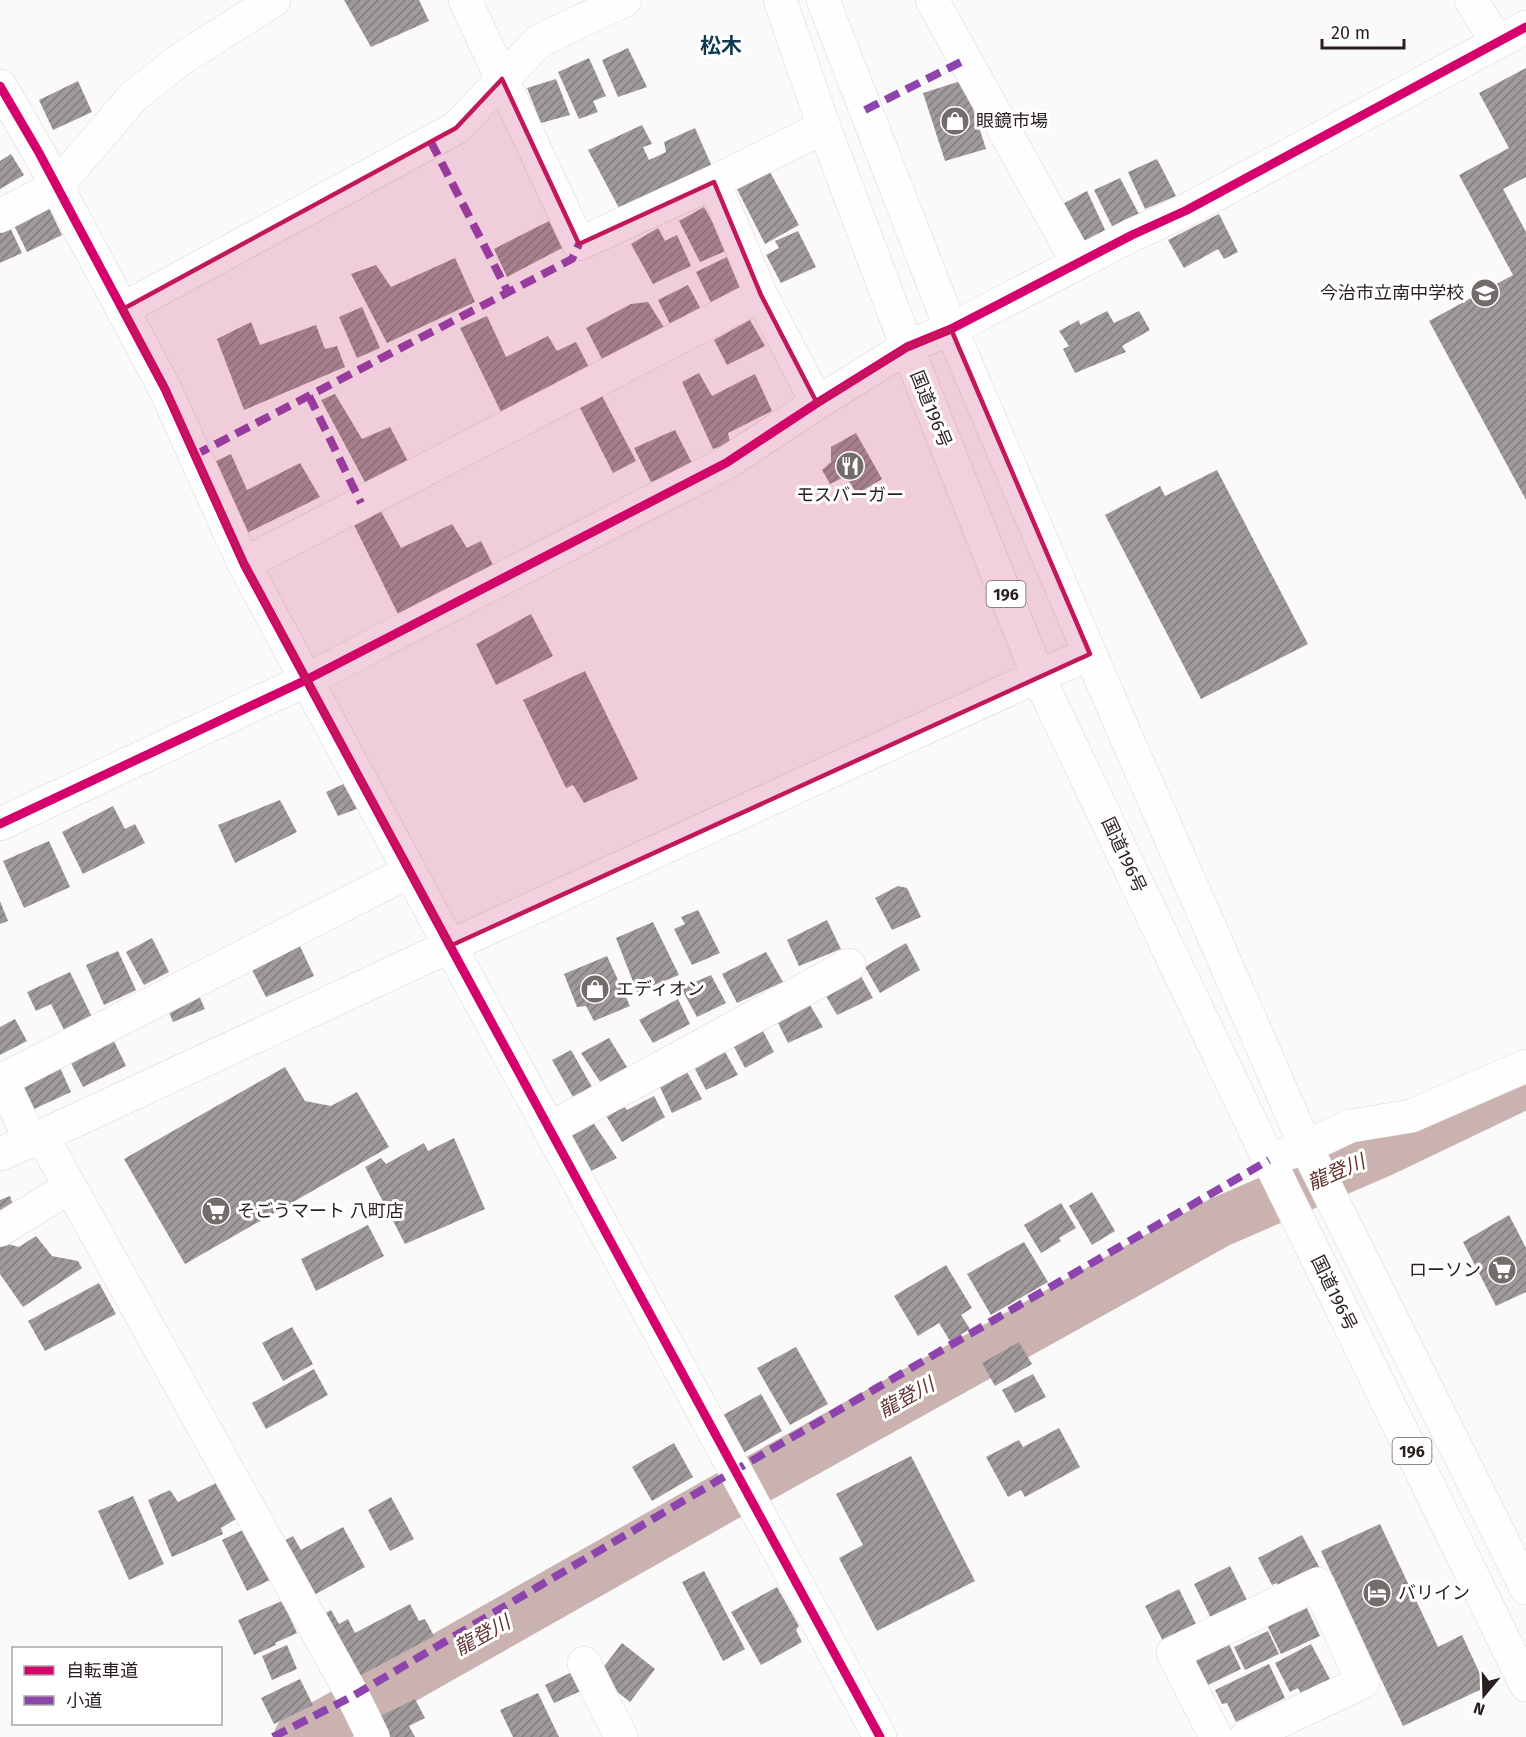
<svg xmlns="http://www.w3.org/2000/svg" width="1526" height="1737" font-family="'Fira Sans','Noto Sans JP',sans-serif">
  <style>
    .lines { fill: none; stroke-linecap: round; stroke-linejoin: round }
    .river { stroke: #cab2b0; stroke-width: 50 }
    .building { fill: url(#building-hatch) }
    .street-casing { stroke: #dcd6d5; stroke-width: 34 }
    .secondary-casing { stroke: #dcd6d5; stroke-width: 34 }
    .highway-casing { stroke: #dcd6d5; stroke-width: 34 }
    .street { stroke: #fefefe; stroke-width: 33 }
    .secondary { stroke: #fefefe; stroke-width: 33 }
    .highway { stroke: #fefefe; stroke-width: 33 }
    .quiet { stroke: #8e44ad; stroke-width: 8; stroke-dasharray: 15 8; stroke-linecap: butt }
    .cycleway-casing { stroke: #fff; stroke-width: 13 }
    .cycleway { stroke: #d6006c; stroke-width: 9 }
    .marked { fill: #c2185b; fill-opacity: 0.2; stroke: #c2185b; stroke-width: 4.5; stroke-linejoin: round }
    .labels { text-anchor: middle; dominant-baseline: central; stroke-width: 6; stroke-linejoin: round; paint-order: stroke }
    .shield { fill: #fff; stroke: #6a6262; stroke-width: 1.5 }
    .shield-label { font-size: 16px; font-weight: bold; fill: #2a1f1e }
    .poi-label { font-size: 18px; fill: #2a1f1e; stroke: #fff; text-anchor: start }
    .street-label { font-size: 18px; fill: #2a1f1e; stroke: #fff }
    .water-label { font-size: 20px; font-style: italic; fill: #643330; stroke: #fff }
    .quarter-label { font-size: 21px; font-weight: bold; fill: #0f3a50; stroke: #fff }
  </style>
  <defs>
    <pattern id="building-hatch" width="6" height="6" patternUnits="userSpaceOnUse" patternTransform="scale(1.5)"><rect width="6" height="6" fill="#9f9a99"/><path d="M-1 1l2-2M0 6l6-6M5 7l2-2" fill="none" stroke="#827d7c"/></pattern>
  </defs>
  <rect width="100%" height="100%" fill="#fafafa"/>
  <g class="lines">
    <path class="river" d="M299,1737L328,1722L720,1500L1220,1222L1384,1151L1526,1083"/>
  </g>
  <path class="building" d="M344,0H419L429,21L371,47Z
    M628,48L647,87L618,97L602,60Z
    M589,58L606,96L593,101L598,112L579,119L558,72Z
    M1526,68V177L1503,189L1526,232V500L1429,321L1513,275L1459,175L1509,148L1479,93Z
    M556,79L570,115L541,123L527,88Z
    M964,80L986,149L945,161L923,93Z
    M78,81L92,112L53,130L39,100Z
    M642,125L652,144L643,147L649,160L666,152L664,142L695,128L713,169L619,208L588,150Z
    M11,154L24,175L0,189V161Z
    M1157,159L1176,196L1145,209L1128,172Z
    M770,172L799,225L765,244L737,189Z
    M1120,178L1140,216L1113,228L1094,190Z
    M1087,191L1107,234L1081,246L1059,206Z
    M46,202L62,235L27,252L11,219Z
    M704,207L728,250L700,262L679,221Z
    M1219,214L1238,252L1224,259L1218,249L1184,268L1168,240Z
    M7,221L22,253L0,263V225Z
    M549,221L562,248L507,277L494,249Z
    M658,228L665,241L677,235L691,266L653,284L631,244Z
    M798,231L816,267L781,283L766,255L779,248L775,241Z
    M733,254L749,289L712,305L696,272Z
    M455,258L475,302L387,343L351,274L376,265L391,287Z
    M688,285L704,315L673,330L658,300Z
    M648,302L665,329L603,361L586,328L631,304Z
    M362,307L380,348L357,358L339,317Z
    M1107,311L1114,323L1139,311L1150,330L1122,346L1126,352L1075,373L1063,349L1069,346L1059,331L1079,320L1080,325Z
    M487,316L506,357L548,336L557,351L576,342L592,373L504,418L460,328Z
    M750,320L765,346L727,365L714,340Z
    M251,322L260,345L316,325L325,349L337,346L345,367L244,410L217,339Z
    M699,373L712,396L755,374L772,411L728,433L730,443L713,449L682,382Z
    M599,390L636,461L613,473L577,402Z
    M335,394L362,439L390,427L410,465L367,486L321,400Z
    M675,430L693,465L651,482L634,448Z
    M856,433L882,479L857,494L846,476L830,484L822,470L831,462V447Z
    M231,454L247,490L300,463L320,497L247,533L212,463Z
    M1217,470L1308,644L1201,699L1105,515L1160,486L1165,496Z
    M378,506L401,548L452,524L467,548L481,541L495,569L398,614L352,521Z
    M531,614L553,656L496,685L476,644Z
    M585,671L638,779L584,803L573,785L566,788L523,700Z
    M350,781L362,807L338,816L326,792Z
    M280,800L297,832L235,863L218,825Z
    M113,806L125,829L135,824L145,843L83,874L62,832Z
    M49,841L70,887L24,908L3,861Z
    M898,886L907,888L921,917L892,930L875,898Z
    M0,901L8,921L0,924Z
    M698,910L720,953L692,965L674,929L685,924L681,917Z
    M827,920L841,949L799,966L787,940Z
    M653,922L679,975L637,992L616,938Z
    M152,938L169,972L144,985L126,952Z
    M906,943L920,970L880,993L865,967Z
    M299,944L314,976L266,997L250,966Z
    M118,951L136,990L104,1005L86,965Z
    M766,952L783,982L737,1003L722,974Z
    M607,956L630,1006L594,1021L586,1006L577,1007L564,974Z
    M858,971L873,998L837,1015L823,991Z
    M70,972L93,1019L65,1032L51,1004L36,1011L27,992Z
    M711,975L726,1003L697,1017L681,988Z
    M197,991L205,1009L173,1022L166,1004Z
    M678,999L690,1024L653,1043L639,1020Z
    M807,1000L823,1027L788,1043L775,1017Z
    M15,1019L27,1041L0,1055V1027Z
    M763,1031L774,1052L745,1068L733,1045Z
    M111,1035L126,1066L83,1087L68,1057Z
    M609,1038L627,1067L601,1083L581,1053Z
    M571,1050L592,1087L573,1097L552,1060Z
    M725,1052L738,1075L706,1090L695,1069Z
    M57,1061L71,1092L32,1110L18,1079Z
    M285,1067L305,1101L331,1106L357,1092L389,1147L185,1264L124,1159Z
    M687,1072L702,1099L672,1113L659,1085Z
    M654,1096L665,1117L622,1142L605,1114L621,1103L627,1110Z
    M590,1118L617,1158L585,1174L562,1133Z
    M454,1138L485,1209L405,1244L365,1167L381,1158L386,1164L424,1143L428,1151Z
    M1092,1192L1115,1231L1092,1245L1069,1206Z
    M10,1196L15,1211L0,1217V1200Z
    M1061,1203L1076,1228L1059,1238L1061,1241L1041,1253L1024,1225Z
    M1509,1215L1526,1248V1292L1496,1306L1463,1242Z
    M368,1225L384,1256L316,1291L301,1259Z
    M36,1236L52,1256L78,1261L82,1268L23,1307L0,1274V1242L19,1247Z
    M1024,1242L1048,1282L991,1315L967,1274Z
    M946,1265L972,1308L961,1315L970,1329L950,1341L939,1323L918,1336L894,1296Z
    M99,1283L116,1314L45,1351L28,1321Z
    M292,1327L313,1364L283,1381L262,1343Z
    M1019,1342L1032,1364L995,1386L982,1363Z
    M796,1347L828,1404L790,1425L757,1368Z
    M314,1369L328,1395L266,1429L252,1403Z
    M1033,1374L1046,1397L1015,1413L1002,1390Z
    M761,1394L782,1431L736,1457L714,1420Z
    M1059,1428L1080,1467L1025,1497L1021,1490L1008,1497L986,1457L1019,1440L1023,1447Z
    M674,1443L693,1477L652,1501L632,1467Z
    M911,1456L975,1581L877,1631L839,1558L863,1545L836,1494Z
    M218,1482L236,1519L221,1528L223,1534L172,1557L148,1500L170,1490L178,1502Z
    M133,1496L164,1564L129,1580L98,1511Z
    M391,1497L414,1539L390,1551L368,1510Z
    M1380,1524L1438,1647L1462,1635L1486,1687L1403,1726L1321,1551Z
    M343,1527L365,1567L305,1600L275,1546L293,1536L301,1550Z
    M247,1528L272,1579L247,1591L222,1540Z
    M1302,1535L1322,1572L1282,1592L1277,1583L1272,1585L1258,1558Z
    M1230,1566L1250,1606L1214,1624L1194,1584Z
    M704,1571L745,1649L723,1661L682,1582Z
    M777,1587L799,1626L796,1630L802,1642L761,1665L731,1612Z
    M1179,1589L1199,1630L1166,1647L1145,1606Z
    M282,1601L297,1633L275,1643L276,1645L254,1655L238,1620Z
    M410,1604L419,1621L425,1619L434,1636L352,1680L318,1617L331,1610L339,1624L348,1619L355,1633Z
    M1305,1604L1320,1636L1281,1654L1266,1623Z
    M1268,1631L1279,1654L1245,1670L1234,1647Z
    M1228,1642L1241,1669L1204,1687L1190,1660Z
    M622,1643L655,1669L630,1702L601,1679L602,1669Z
    M1311,1644L1331,1681L1302,1696L1298,1688L1290,1692L1275,1663Z
    M287,1645L297,1669L272,1680L262,1656Z
    M1269,1664L1285,1698L1236,1722L1227,1703L1222,1704L1215,1690Z
    M574,1671L583,1690L554,1703L545,1685Z
    M300,1679L313,1705L274,1724L261,1698Z
    M538,1693L559,1737H513L500,1710Z
    M415,1699L425,1718L409,1726L415,1737H384L375,1719Z"/>
  <g class="lines">
    <g class="street-casing">
      <path id="street" d="M465,0L579,244L714,182L824,127
        M932,0L1078,263
        M1471,0L1497,42
        M0,86L38,151L165,389L244,564L450,946L880,1737
        M714,182L761,295L817,403
        M0,216L57,186L133,97L181,59L274,0
        M123,309L456,128L539,41L625,0
        M244,564L761,295
        M0,824L306,680L726,463L817,403L907,347L951,329L1132,235L1187,210L1526,27
        M549,1129L849,965
        M42,1136L353,1696L373,1737
        M31,1141L2,1080L410,871
        M1269,1160L1306,1147L1350,1126L1411,1116L1526,1066
        M0,1230L70,1187
        M584,1663L621,1737
        M1216,1737L1173,1653L1318,1584L1363,1682L1246,1737"/>
    </g>
    <g class="secondary-casing">
      <path id="secondary" d="M0,1154L42,1136L450,946L1038,676L1090,654"/>
    </g>
    <g class="highway-casing">
      <path id="highway" d="M780,0L824,127L907,347L1038,676L1269,1160L1526,1685
        M823,0L951,329L1090,654L1306,1147L1526,1588"/>
    </g>
    <use href="#street" class="street"/>
    <use href="#secondary" class="secondary"/>
    <use href="#highway" class="highway"/>
    <path class="quiet" d="M865,110L965,60
      M431,142L508,292
      M309,396L361,503
      M195,455L572,259L579,244
      M273,1737L353,1696L734,1471L1269,1160"/>
    <g class="cycleway-casing">
      <path id="cycleway" d="M0,86L38,151L165,389L244,564L450,946L880,1737
        M0,824L306,680L726,463L817,403L907,347L951,329L1132,235L1187,210L1526,27"/>
    </g>
    <use href="#cycleway" class="cycleway"/>
  </g>
  <path class="marked" d="M502,79L579,244L714,182L761,295L817,403L907,347L951,329L1090,654L450,946L244,564L165,389L123,309L456,128Z"/>
  <defs>
    <g id="shop-disc" transform="scale(1.5)"><circle r="9.5" fill="#736c6b" stroke="#fff"/><path d="M-5-2.5h2.3a2.7 3.5 0 0 1 5.4 0H5L5.5 6h-11ZM-1.5-2.5h3a1.5 2.3 0 0 0-3 0Z" fill="#fff"/></g>
    <g id="school-disc" transform="scale(1.5)"><circle r="9.5" fill="#736c6b" stroke="#fff"/><path d="M0-5L7-2L0 1L-7-2ZM-4 1L0 2.5L4 1V4Q0 6-4 4Z" fill="#fff"/></g>
    <g id="restaurant-disc" transform="scale(1.5)"><circle r="9.5" fill="#736c6b" stroke="#fff"/><path d="M-5-6h1v4h1v-4h1v4h1v-4h1v5L-1.5 .5V6h-2V.5L-5-1ZM5-6V6H3V1.5H1.5Q1.5-4 5-6Z" fill="#fff"/></g>
    <g id="supermarket-disc" transform="scale(1.5)"><circle r="9.5" fill="#736c6b" stroke="#fff"/><path d="M-6-5.5h2.5l.6 2H6L4.5 2H-2.5L-4.4-4H-6ZM-1.5 3.2a1.3 1.3 0 1 0 .1 0ZM3 3.2a1.3 1.3 0 1 0 .1 0Z" fill="#fff"/></g>
    <g id="hotel-disc" transform="scale(1.5)"><circle r="9.5" fill="#736c6b" stroke="#fff"/><path d="M-6-4.5h1.5V1H6V5H4.5V3h-9V5H-6ZM-4 0a1.8 1.8 0 1 1 3.6 0ZM.5 0V-2.5h3Q6-2.5 6 0Z" fill="#fff"/></g>
  </defs>
  <g fill-rule="evenodd">
    <use href="#shop-disc" x="955" y="121"/>
    <use href="#school-disc" x="1485" y="293"/>
    <use href="#restaurant-disc" x="850" y="466"/>
    <use href="#shop-disc" x="595" y="989"/>
    <use href="#supermarket-disc" x="216" y="1211"/>
    <use href="#supermarket-disc" x="1502" y="1270"/>
    <use href="#hotel-disc" x="1377" y="1593"/>
  </g>
  <g class="labels">
    <g class="shield">
      <rect x="986.5" y="581" width="39" height="26" rx="4.5"/>
      <rect x="1392.5" y="1438" width="39" height="26" rx="4.5"/>
    </g>
    <g class="shield-label">
      <text x="1006" y="594">196</text>
      <text x="1412" y="1451">196</text>
    </g>
    <g class="poi-label">
      <text x="976" y="121">眼鏡市場</text>
      <text x="1464" y="293" text-anchor="end">今治市立南中学校</text>
      <text x="850" y="495" text-anchor="middle">モスバーガー</text>
      <text x="616" y="989">エディオン</text>
      <text x="237" y="1211">そごうマート 八町店</text>
      <text x="1481" y="1270" text-anchor="end">ローソン</text>
      <text x="1398" y="1593">バリイン</text>
    </g>
    <g class="street-label">
      <text transform="translate(931 409) rotate(68)">国道196号</text>
      <text transform="translate(1124 855) rotate(65)">国道196号</text>
      <text transform="translate(1334 1293) rotate(64)">国道196号</text>
    </g>
    <g class="water-label">
      <text transform="translate(1336 1172) rotate(-23)">龍登川</text>
      <text transform="translate(906 1397) rotate(-29)">龍登川</text>
      <text transform="translate(482 1635) rotate(-29)">龍登川</text>
    </g>
    <g class="quarter-label">
      <text x="721" y="46">松木</text>
    </g>
  </g>
  <rect x="12" y="1647" width="210" height="78" fill="#ffffff" stroke="#aaa5a5" stroke-width="1.5"/>
  <rect x="24" y="1666" width="30" height="9" fill="#d6006c" stroke="#aaa5a5" stroke-width="1.5"/>
  <text x="66" y="1677" font-size="18" fill="#2a1f1e">自転車道</text>
  <rect x="24" y="1696" width="30" height="9" fill="#8e44ad" stroke="#aaa5a5" stroke-width="1.5"/>
  <text x="66" y="1707" font-size="18" fill="#2a1f1e">小道</text>
  <g transform="translate(1484 1695) rotate(199)" stroke="#ffffff" stroke-width="4.5" paint-order="stroke">
  <path d="M0-4.5L10 22L0 15L-10 22Z" fill="#2a1f1e"/>
  <text y="-9" font-size="16" font-weight="bold" text-anchor="middle" fill="#2a1f1e">N</text>
  </g>
  <path d="M1322 39v9h82v-9" fill="none" stroke="#2a1f1e" stroke-width="3"/>
  <text x="1331" y="39" font-size="18" fill="#2a1f1e" stroke="#ffffff" stroke-width="4.5" paint-order="stroke">20 m</text>
</svg>
